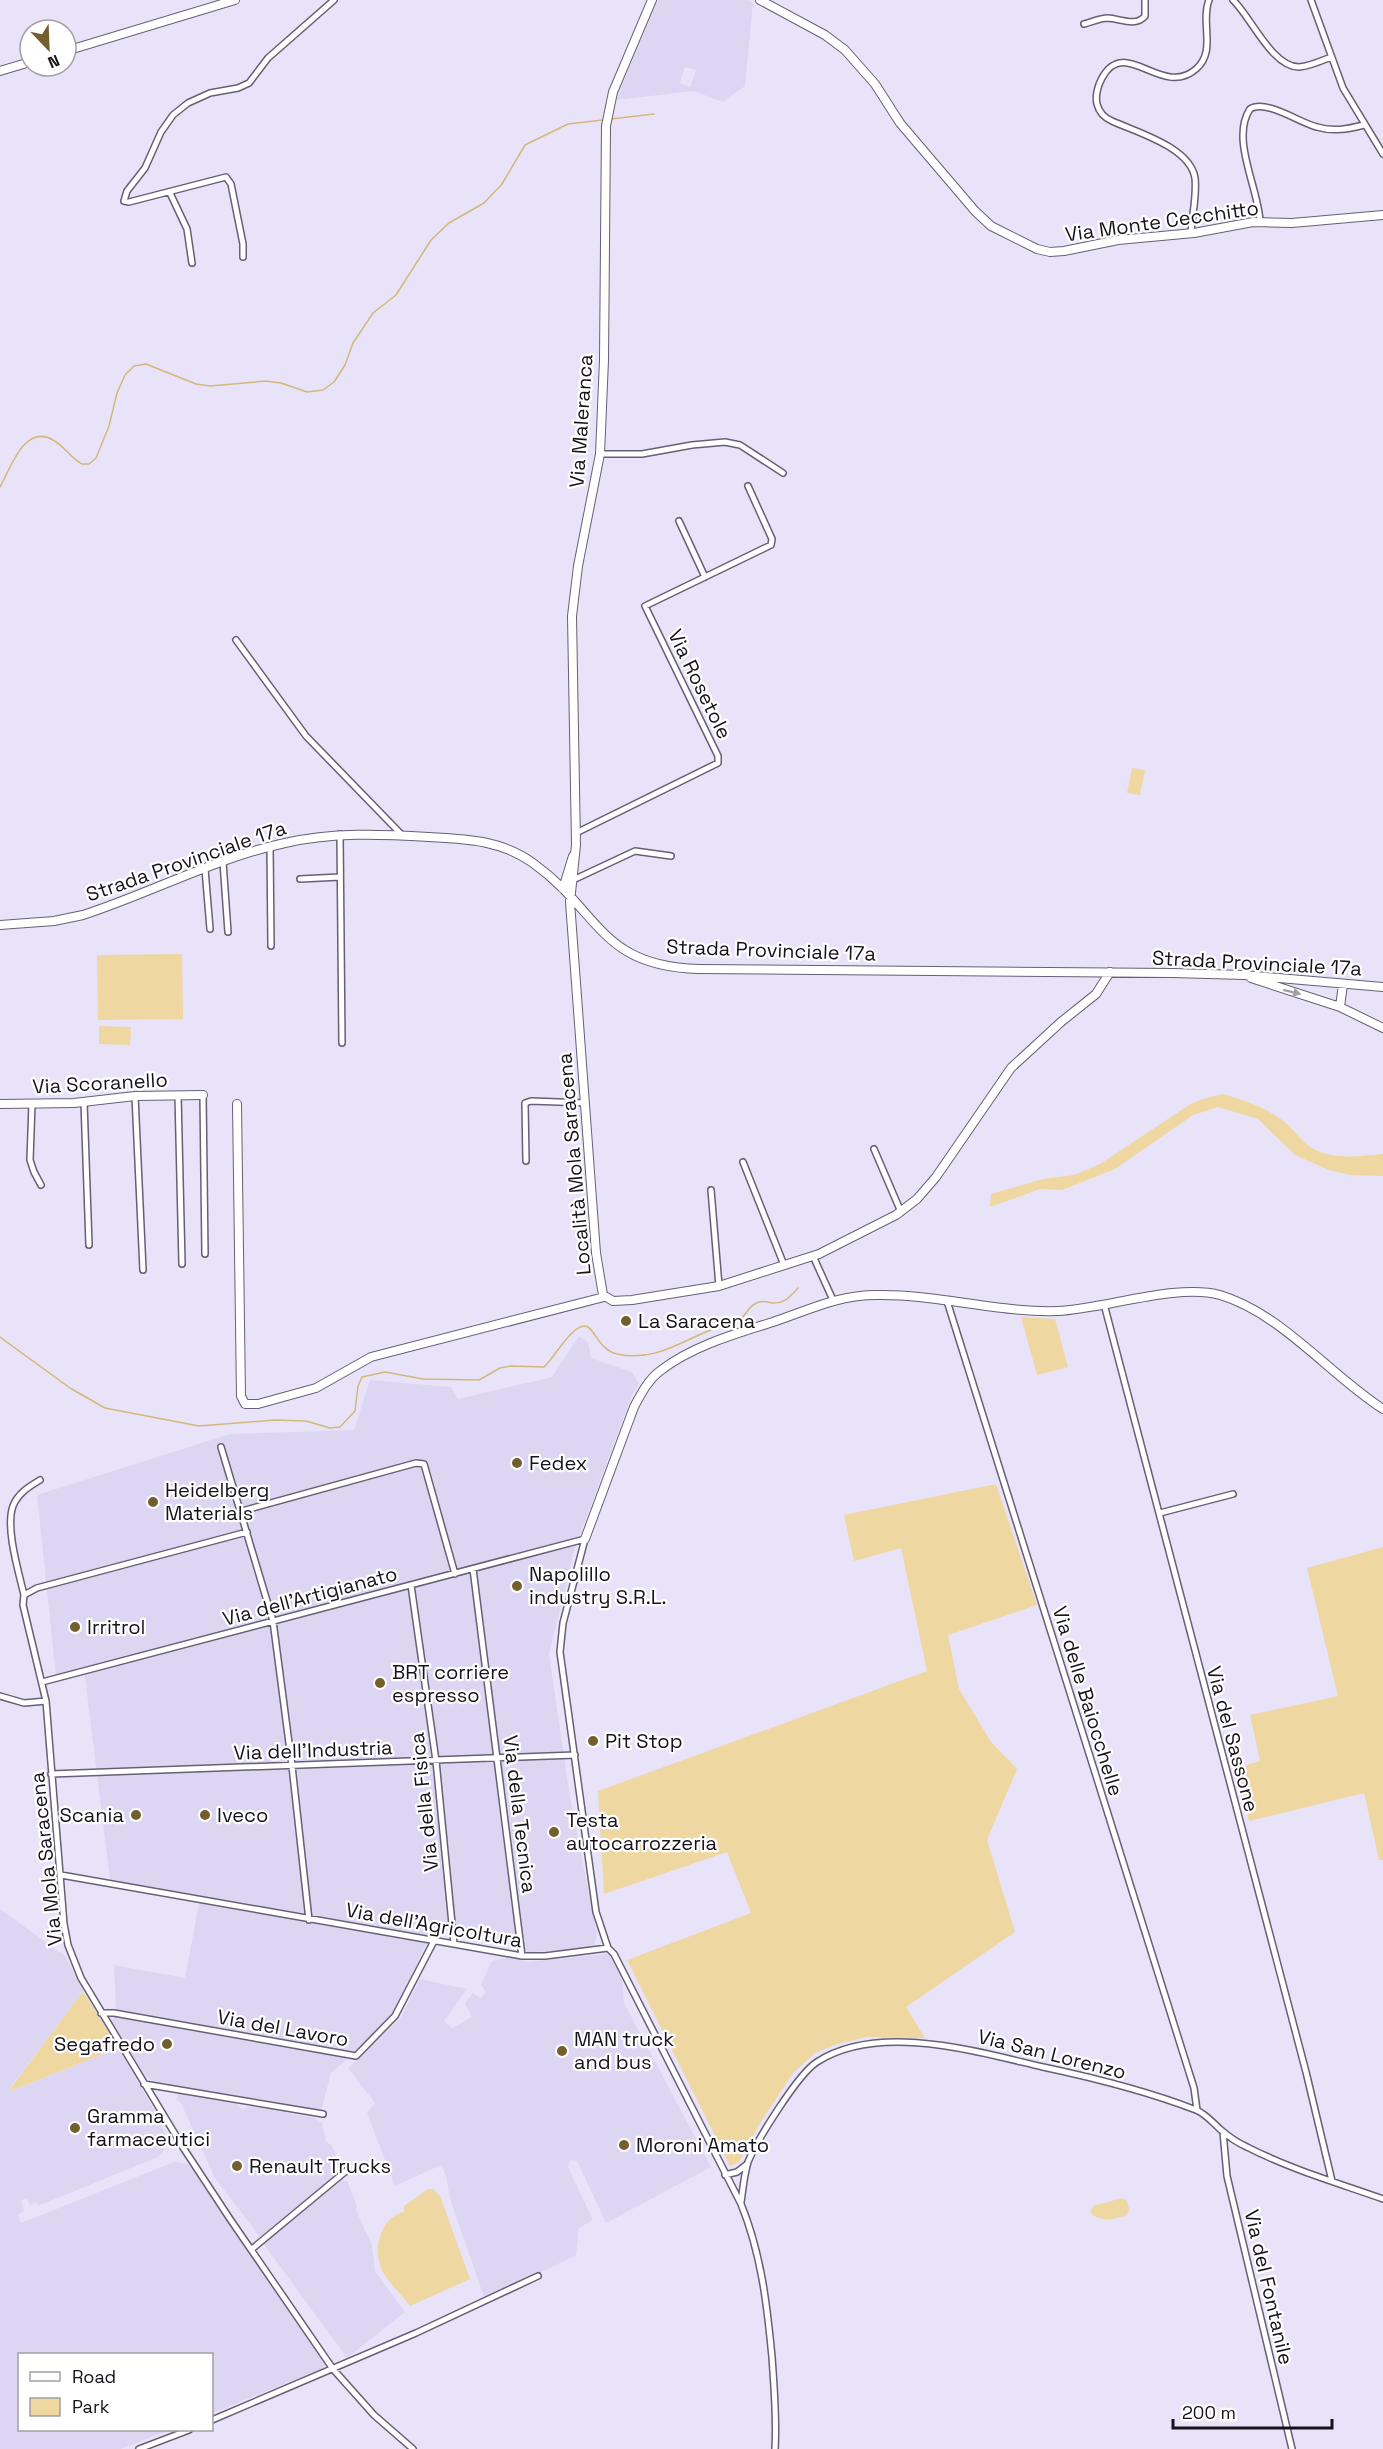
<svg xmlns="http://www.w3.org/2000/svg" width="1383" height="2449" font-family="'Space Grotesk',sans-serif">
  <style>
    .built { fill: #ddd6f3; fill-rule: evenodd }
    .green { fill: #eed7a1 }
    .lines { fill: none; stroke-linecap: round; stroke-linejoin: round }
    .stream { stroke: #d2b879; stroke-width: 1.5 }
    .street-casing { stroke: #656073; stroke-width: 8 }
    .secondary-casing { stroke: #656073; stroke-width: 10 }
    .street { stroke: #fff; stroke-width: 5 }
    .secondary { stroke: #fff; stroke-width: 8 }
    .oneway { fill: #a1a0a3 }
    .poi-dot { fill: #735f2e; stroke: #fff; stroke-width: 2 }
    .labels { text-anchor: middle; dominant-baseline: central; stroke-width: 4.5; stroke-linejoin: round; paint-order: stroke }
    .street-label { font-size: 20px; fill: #15121a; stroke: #fff }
    .poi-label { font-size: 20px; fill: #15121a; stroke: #fff; text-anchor: start }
  </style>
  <rect width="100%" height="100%" fill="#e9e3fa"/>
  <path class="built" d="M658,0H747L753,3L745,86L722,102L694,91L616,100ZM685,67L696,70L690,87L680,83Z
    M579,1336L588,1342L591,1358L632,1372L639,1384L632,1395L574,1551L549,1654L570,1797L597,1935L594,1946L559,1951L530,1952L504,1945L463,1928L436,1924L393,2014L355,2052L116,2009L114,1965L185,1978L200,1897L110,1880L84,1669L56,1676L37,1495L230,1434L354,1430L370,1380L451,1387L458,1399L552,1377Z
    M0,1909L65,1956L83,1991L10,2088L12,2091L118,2048L151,2104L167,2137L164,2150L158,2157L38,2206L36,2202L30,2205L27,2198L21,2201L24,2211L18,2215L21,2223L174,2162L189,2164L325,2363L324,2368L212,2413V2354H20V2430H169L121,2449H0Z
    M607,1954L611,1956L622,1977L624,2003L711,2167L606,2223L577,2161L570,2160L568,2167L593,2220L579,2228L576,2255L485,2300L450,2199L446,2176L441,2165L395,2186L367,2113L375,2103L348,2068L400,2019L420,1979L467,1989L444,2021L452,2028L472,2017L465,2003L473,1993L480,1998L486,1992L481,1985L492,1961L509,1957L527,1962Z
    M117,2016L344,2057L346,2060L331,2073L322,2108L319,2110L158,2084L146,2077L111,2020Z
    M178,2093L235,2103L242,2110L251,2106L314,2118L322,2123L326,2141L332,2146L341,2167L340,2172L260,2237L215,2178L181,2103L176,2100Z
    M342,2180L347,2181L357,2206L356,2210L372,2245L375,2271L405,2312L347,2358L263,2243Z"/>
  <path class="green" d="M1132,768L1145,770L1140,795L1127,793Z
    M182,954L183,1019L98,1020L97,955Z
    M99,1026L131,1027L130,1045L99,1044Z
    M1223,1094C1245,1100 1270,1109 1287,1124C1296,1132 1302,1143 1314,1149C1333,1160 1362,1156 1383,1154V1176L1351,1175L1329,1170L1295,1155L1258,1119L1218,1107L1193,1115L1115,1169L1062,1190L1040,1189L990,1207L991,1194L1043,1179L1074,1175L1100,1164L1189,1105L1202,1099Z
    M1021,1317L1055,1319L1068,1367L1037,1375Z
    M996,1484L1037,1605L948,1635L959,1689L991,1742L1017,1769L987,1840L1015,1932L906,2007L925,2038L866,2037L834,2045L815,2053L793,2073L760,2123L739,2162L730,2166L627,1960L751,1913L727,1852L604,1894L598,1791L927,1671L901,1548L854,1561L844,1515Z
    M1383,1547V1860H1379L1364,1793L1249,1821L1237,1768L1260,1761L1250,1715L1338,1696L1307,1568Z
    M83,1991L118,2048L11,2091L10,2089Z
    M428,2189H433L440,2196L470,2279L410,2306C403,2296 385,2279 381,2268C373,2247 381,2217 404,2212V2206Z
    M1122,2198L1126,2200L1130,2210L1125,2216C1113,2220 1099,2222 1090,2212L1093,2206Z"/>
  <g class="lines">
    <path class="stream" d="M611,119L654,114
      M0,487C10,470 24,423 53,440C64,446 71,458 82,464H89L96,458L109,426L117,393L125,375L134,366L146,364L196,384L210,386L266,381L281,383L307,392L323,390L334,382L345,365L353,343L373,313L396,295L431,240L449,223L484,203L502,184L525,145L568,124L603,120
      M0,1337L70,1388L105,1408L199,1426L275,1420L306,1421L330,1428L340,1427L355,1411L358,1386L362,1377L385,1372L423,1379L479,1380L500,1368L511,1366L544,1367C554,1358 572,1325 585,1326C594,1326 598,1350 617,1354C652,1362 679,1343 708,1331C718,1327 730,1324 739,1320C747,1315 749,1304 759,1302C762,1301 768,1302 772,1303C785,1304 790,1296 798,1288"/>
    <g class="street-casing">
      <path id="street" d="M1233,0C1251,17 1272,67 1299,67C1310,66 1321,61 1331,57
        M1311,0L1343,88L1383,154
        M1084,24C1092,22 1100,18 1108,18C1121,19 1136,27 1145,16V0
        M170,193L187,229L192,263
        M1260,222C1259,189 1230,139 1250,109C1266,99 1300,123 1317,127C1333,132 1348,129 1364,125
        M1191,233C1192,215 1197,196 1195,178C1190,147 1136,132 1112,121C1105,118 1099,112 1097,104C1095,96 1098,85 1102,78C1125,35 1162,99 1196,69C1217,51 1200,23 1209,0
        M243,257V244L231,184L226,177L129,202L124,201L127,191L145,168L161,132L173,115L188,103L210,93L238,88L249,83L268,58L334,0
        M600,454H642L692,445L725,442L740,445L783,473
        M679,521L705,577
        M236,640L306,736L402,835
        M576,833L718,763V756L645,606L771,545L772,539L748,486
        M340,834L342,1043
        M270,846L271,946
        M223,862L228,932
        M205,869L210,929
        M300,879L340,877
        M573,880L635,851L671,856
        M178,1095L182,1264
        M203,1095L205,1254
        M135,1096L143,1270
        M84,1102L89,1245
        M32,1104L30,1160L34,1172L41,1185
        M874,1149L901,1212
        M526,1161L525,1103L531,1101L585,1103
        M743,1162L784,1265
        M711,1190L719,1286
        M813,1256L833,1300
        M947,1301L1194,2088L1197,2110
        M1104,1304L1306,2072L1332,2181
        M221,1447L273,1621L292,1766L309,1920
        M242,1511L416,1463L424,1464L455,1574
        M1160,1513L1233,1494
        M247,1532L37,1588L24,1595L23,1605L46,1701L64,1924L68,1945L81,1978L184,2149L230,2219L333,2369L374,2415L413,2449
        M473,1569L522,1956
        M411,1585L436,1761L454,1944
        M24,1595C19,1573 5,1528 13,1506C18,1493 30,1486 40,1480
        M42,1682L585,1539L563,1623L560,1652L596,1912L608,1948L614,1954L741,2204C761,2253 767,2304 772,2357C774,2387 777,2418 775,2449
        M0,1696L24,1703L46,1701
        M51,1774L575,1755
        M61,1875L522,1956H545L608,1948
        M101,2013H114L356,2056L395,2016L434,1941
        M144,2084L323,2114
        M1223,2132L1227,2176L1292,2449
        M725,2175L737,2172L746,2165
        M741,2202C743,2189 744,2175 748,2162C757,2140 798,2074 817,2062C879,2022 978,2052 1043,2067C1095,2078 1147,2091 1196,2110C1206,2114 1213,2123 1221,2130C1229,2137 1238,2143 1247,2147C1290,2169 1338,2183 1383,2199
        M252,2249L346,2171
        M212,2420L416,2333L538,2276
        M139,2449L189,2430"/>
    </g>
    <g class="secondary-casing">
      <path id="secondary" d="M652,0L613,92L606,126L604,360L600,454L578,566L572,616L576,845L570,902L596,1253L603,1295L613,1301L632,1300L719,1286L819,1254L896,1215L917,1199L936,1177L1011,1068L1061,1022L1096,994L1110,972
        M760,0L825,35L845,50L875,84L900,123L975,211L991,226L1037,249L1050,252L1064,251L1118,240L1194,233L1253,222L1292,223L1383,215
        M66,51L235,0
        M0,71L30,62
        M563,889L573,856
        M0,925L54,921L83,915C151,893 215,858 285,843C333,832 380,834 429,837C467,839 501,840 533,863C601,912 599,966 699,969L1172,973L1244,975L1383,987
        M1251,978L1340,1007
        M1343,984L1340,1007L1383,1028
        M0,1104L74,1103L135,1096L203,1095
        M237,1104L241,1396L245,1404H258L316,1388L371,1357L604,1297
        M585,1539L634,1407C641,1394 648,1380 660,1371C692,1346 735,1334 773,1322C809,1310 837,1295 877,1295C938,1294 997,1313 1058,1311C1104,1309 1177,1283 1220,1295C1281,1313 1330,1375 1383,1409"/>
    </g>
    <use href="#street" class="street"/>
    <use href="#secondary" class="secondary"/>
  </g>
  <defs><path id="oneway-solid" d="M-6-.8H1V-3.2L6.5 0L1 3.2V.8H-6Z" transform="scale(1.5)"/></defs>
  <use class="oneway" href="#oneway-solid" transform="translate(1292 992) rotate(14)"/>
  <g class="poi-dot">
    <circle cx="626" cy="1321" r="6"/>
    <circle cx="517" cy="1463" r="6"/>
    <circle cx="153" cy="1502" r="6"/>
    <circle cx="517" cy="1586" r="6"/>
    <circle cx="75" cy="1627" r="6"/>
    <circle cx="380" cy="1683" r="6"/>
    <circle cx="593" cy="1741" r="6"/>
    <circle cx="136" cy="1815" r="6"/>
    <circle cx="205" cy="1815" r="6"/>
    <circle cx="554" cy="1832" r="6"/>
    <circle cx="167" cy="2044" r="6"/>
    <circle cx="562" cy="2051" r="6"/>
    <circle cx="75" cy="2128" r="6"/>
    <circle cx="624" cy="2145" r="6"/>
    <circle cx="237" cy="2166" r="6"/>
  </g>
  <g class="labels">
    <g class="street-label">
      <text transform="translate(1162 221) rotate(-8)">Via Monte Cecchitto</text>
      <text transform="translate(581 421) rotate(-86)">Via Maleranca</text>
      <text transform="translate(700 684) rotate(64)">Via Rosetole</text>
      <text transform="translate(186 861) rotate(-19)">Strada Provinciale 17a</text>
      <text transform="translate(771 950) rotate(2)">Strada Provinciale 17a</text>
      <text transform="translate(1257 963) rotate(3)">Strada Provinciale 17a</text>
      <text transform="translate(100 1083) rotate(-3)">Via Scoranello</text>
      <text transform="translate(574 1164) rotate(-95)">Località Mola Saracena</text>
      <text transform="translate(310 1596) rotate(-15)">Via dell'Artigianato</text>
      <text transform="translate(1088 1701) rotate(73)">Via delle Baiocchelle</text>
      <text transform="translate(1233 1739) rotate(75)">Via del Sassone</text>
      <text transform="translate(313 1750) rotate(-2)">Via dell'Industria</text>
      <text transform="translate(424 1802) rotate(-96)">Via della Fisica</text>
      <text transform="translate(520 1814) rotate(83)">Via della Tecnica</text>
      <text transform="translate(46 1859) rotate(-96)">Via Mola Saracena</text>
      <text transform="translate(434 1925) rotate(10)">Via dell'Agricoltura</text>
      <text transform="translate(283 2028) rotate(10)">Via del Lavoro</text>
      <text transform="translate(1052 2054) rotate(14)">Via San Lorenzo</text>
      <text transform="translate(1269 2287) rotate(77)">Via del Fontanile</text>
    </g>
    <g class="poi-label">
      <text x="638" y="1321">La Saracena</text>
      <text x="529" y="1463">Fedex</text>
      <text x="165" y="1490">Heidelberg<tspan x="165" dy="23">Materials</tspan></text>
      <text x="529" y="1574">Napolillo<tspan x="529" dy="23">industry S.R.L.</tspan></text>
      <text x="87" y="1627">Irritrol</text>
      <text x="392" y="1672">BRT corriere<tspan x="392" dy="23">espresso</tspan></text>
      <text x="605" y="1741">Pit Stop</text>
      <text x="124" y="1815" text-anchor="end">Scania</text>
      <text x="217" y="1815">Iveco</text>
      <text x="566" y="1820">Testa<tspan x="566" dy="23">autocarrozzeria</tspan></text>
      <text x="574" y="2039">MAN truck<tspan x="574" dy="23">and bus</tspan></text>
      <text x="155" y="2044" text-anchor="end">Segafredo</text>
      <text x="87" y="2116">Gramma<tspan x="87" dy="23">farmaceutici</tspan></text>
      <text x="636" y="2145">Moroni Amato</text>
      <text x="249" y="2166">Renault Trucks</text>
    </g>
  </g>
  <rect x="18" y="2353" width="195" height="78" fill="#ffffff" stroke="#a1a0a3" stroke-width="1.5"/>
  <rect x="30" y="2372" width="30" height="9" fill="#ffffff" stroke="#a1a0a3" stroke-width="1.5"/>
  <text x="72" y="2383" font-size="18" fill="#15121a">Road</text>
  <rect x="30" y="2398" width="30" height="18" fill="#eed7a1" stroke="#a1a0a3" stroke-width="1.5"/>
  <text x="72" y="2413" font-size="18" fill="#15121a">Park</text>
  <g transform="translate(48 48) rotate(157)"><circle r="28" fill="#ffffff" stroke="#a1a0a3" stroke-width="1.5"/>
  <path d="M0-4.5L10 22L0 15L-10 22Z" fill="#735f2e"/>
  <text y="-9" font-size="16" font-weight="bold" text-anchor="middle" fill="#15121a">N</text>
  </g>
  <path d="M1173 2419v9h159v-9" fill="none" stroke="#15121a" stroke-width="3"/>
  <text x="1182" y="2419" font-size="18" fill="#15121a" stroke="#ffffff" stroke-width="4.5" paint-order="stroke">200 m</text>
</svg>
